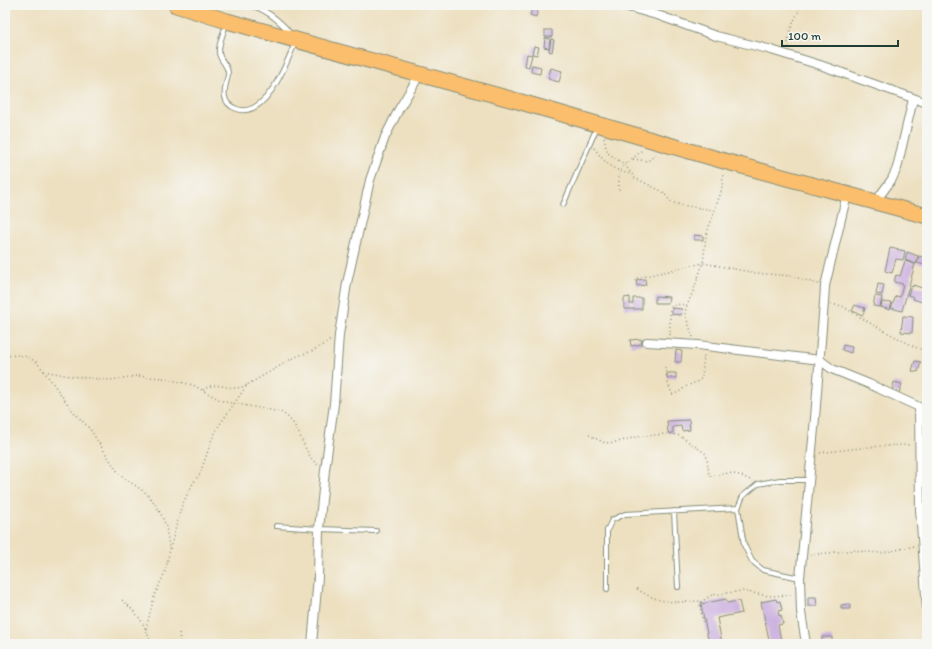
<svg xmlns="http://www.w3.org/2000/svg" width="932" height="649" font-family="Itim,sans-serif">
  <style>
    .building { fill: #c9abde }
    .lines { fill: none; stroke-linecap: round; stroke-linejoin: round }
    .lane-casing { stroke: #868e7a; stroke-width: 6 }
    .street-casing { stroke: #868e7a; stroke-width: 10 }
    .highway-casing { stroke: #868e7a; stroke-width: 17 }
    .path { stroke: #868e7a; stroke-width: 1.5; stroke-dasharray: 1 3; stroke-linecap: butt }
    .lane { stroke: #fff; stroke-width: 4 }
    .street { stroke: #fff; stroke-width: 8 }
    .highway { stroke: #fabe6d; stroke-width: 15 }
  </style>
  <rect width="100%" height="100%" fill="#f6f6f2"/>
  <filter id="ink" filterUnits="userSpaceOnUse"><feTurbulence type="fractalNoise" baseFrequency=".025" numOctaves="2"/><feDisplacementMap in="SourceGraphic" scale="8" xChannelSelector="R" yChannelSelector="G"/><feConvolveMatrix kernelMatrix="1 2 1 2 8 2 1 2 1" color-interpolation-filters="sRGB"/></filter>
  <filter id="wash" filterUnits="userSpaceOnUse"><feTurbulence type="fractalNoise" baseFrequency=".012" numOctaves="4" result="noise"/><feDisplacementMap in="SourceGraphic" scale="16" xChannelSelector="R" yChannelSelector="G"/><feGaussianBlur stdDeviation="0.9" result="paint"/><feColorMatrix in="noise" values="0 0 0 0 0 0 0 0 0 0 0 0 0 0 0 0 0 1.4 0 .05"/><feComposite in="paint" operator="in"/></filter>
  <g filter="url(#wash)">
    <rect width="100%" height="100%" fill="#ede0c0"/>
    <g id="blocks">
      <path class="building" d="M532,8L538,10L536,17L530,15Z
        M545,30H552V37H545Z
        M545,38L550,39L549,48L544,47Z
        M551,39L554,40L552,52L549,51Z
        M534,46L539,47L537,55L532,54Z
        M527,54L532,55L529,67L525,66Z
        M532,65L541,67L540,74L531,72Z
        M551,68L562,71L559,82L548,79Z
        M694,235L703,236V240H694Z
        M890,248L905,251L903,260L896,259L892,273L885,271Z
        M907,252L918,256L916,264L905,260Z
        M919,256L927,258L925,265L917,263Z
        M905,261L915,264L902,311L891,308L896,296L900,297L903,284L894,282L896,275L900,276Z
        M645,279L646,285L637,286L636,280Z
        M878,284L884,285L882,295L876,294Z
        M913,285L925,289L923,295L926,297L925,301L923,300L922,302L913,299L914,297L908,295L911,286L913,287Z
        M655,296L669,297L668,303H655Z
        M875,296L882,297L880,307L873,306Z
        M630,297V304H633V298H642V309H624V298Z
        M882,302L892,303L890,310L881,307Z
        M855,305L865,308L863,315L852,311Z
        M672,308L682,309L681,315L672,314Z
        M903,316L913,317L912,333L901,332Z
        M641,339L642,344L631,346L630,340Z
        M843,345L852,347L851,353L842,350Z
        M676,350L682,351L681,362H675Z
        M915,361L921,362L918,372L912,371Z
        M667,373H676V378H667Z
        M894,382L902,384L899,393L892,391Z
        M689,420L690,430L682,431L681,426L673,427V433H668L667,421Z
        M808,597H816L817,606H808Z
        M726,599L727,603L739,601L742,613L717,618L722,644H709L701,604Z
        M776,599L777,602L780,601L782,610L778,611L779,616L781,615L783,624L778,625L781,641H779V644H770L761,602Z
        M850,604V609H841V605Z
        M822,637H832V644H822Z"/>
    </g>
  </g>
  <g filter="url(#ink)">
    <use href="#blocks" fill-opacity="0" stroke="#868e7a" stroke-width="1"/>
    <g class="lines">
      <g class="lane-casing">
        <path id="lane" d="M249,5C266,9 280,21 291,34
          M226,24C224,32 218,44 219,53C220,61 228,65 228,73C228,81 223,88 225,97C226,103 231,107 237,109C266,119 287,62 295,43
          M563,205L597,127
          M674,511L678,587
          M276,526L319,529L376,531
          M800,578L763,570L752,561L744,545L738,508L743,496L758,484L780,480H809
          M607,589V530L612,520L625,514L738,508"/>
      </g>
      <g class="street-casing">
        <path id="street" d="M621,5L660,16L716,36L768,49L820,65L927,103
          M876,201L892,179L897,168L913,99
          M647,342L698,345L820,360L832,369L869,384L919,407L927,410
          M919,407L920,509L927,610
          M312,644L318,577L319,529L325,470L334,404L339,335L347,283L370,180L385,137L399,109L420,74
          M806,644L801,612L800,578L815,418L824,302L825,286L847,194"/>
      </g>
      <g class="highway-casing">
        <path id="highway" d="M176,5L227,21L521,102L724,161L927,216"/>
      </g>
      <path class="path" d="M663,9L666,5
        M789,47C785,36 797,16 801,5
        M604,138L606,148L609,154L624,164L635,178L663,192L671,202L680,205L714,210
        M594,148C604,162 614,172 632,174
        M633,159L648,161L656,154
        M619,190C617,160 626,167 643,149
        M637,278L703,263L756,273L791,276L818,284
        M831,304L842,306L875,326L917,348L927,351
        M670,335V308C675,304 681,304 687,305
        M693,337L685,314L686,308L694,289L703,263L706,236L722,189L723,173
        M5,356L18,355L28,357L36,362L44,371L72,410L90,429L115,468L121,476L146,493L153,501L161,514L166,526L169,547
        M665,367L668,383L672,394C678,394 682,389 687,386C693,383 697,383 702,378L704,354
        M44,371L70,376L109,380L119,379L135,376L163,378L193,385L220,400L226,402L281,412C302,424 301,452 318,465
        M203,390C213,382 223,387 234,388C239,388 243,387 247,385
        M589,435L605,443L617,442L636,437L665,434H673L680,436L705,453L707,458L709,474L711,476L729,473L739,475L753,481
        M820,453C850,449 880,445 911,445
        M810,555L855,550L865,552L882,553L915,546
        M637,589C661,605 675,602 702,601
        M122,600C139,615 144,622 151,644
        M703,622L700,605L702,601L712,595L742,591L768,596L793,595
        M146,629L154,597L165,572L170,549L182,505L193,483L200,474L212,439L218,427L247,385L295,357L312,351L331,340
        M179,633L180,644"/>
      <use href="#lane" class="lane"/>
      <use href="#street" class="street"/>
      <use href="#highway" class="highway"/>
    </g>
  </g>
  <rect width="932" height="649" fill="none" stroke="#f6f6f2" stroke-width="20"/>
  <path d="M782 40v6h116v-6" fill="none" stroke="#1f3d34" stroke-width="2"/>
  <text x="788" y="40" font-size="12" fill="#1f3d34" stroke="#f6f6f2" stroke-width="3" paint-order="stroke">100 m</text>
</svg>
